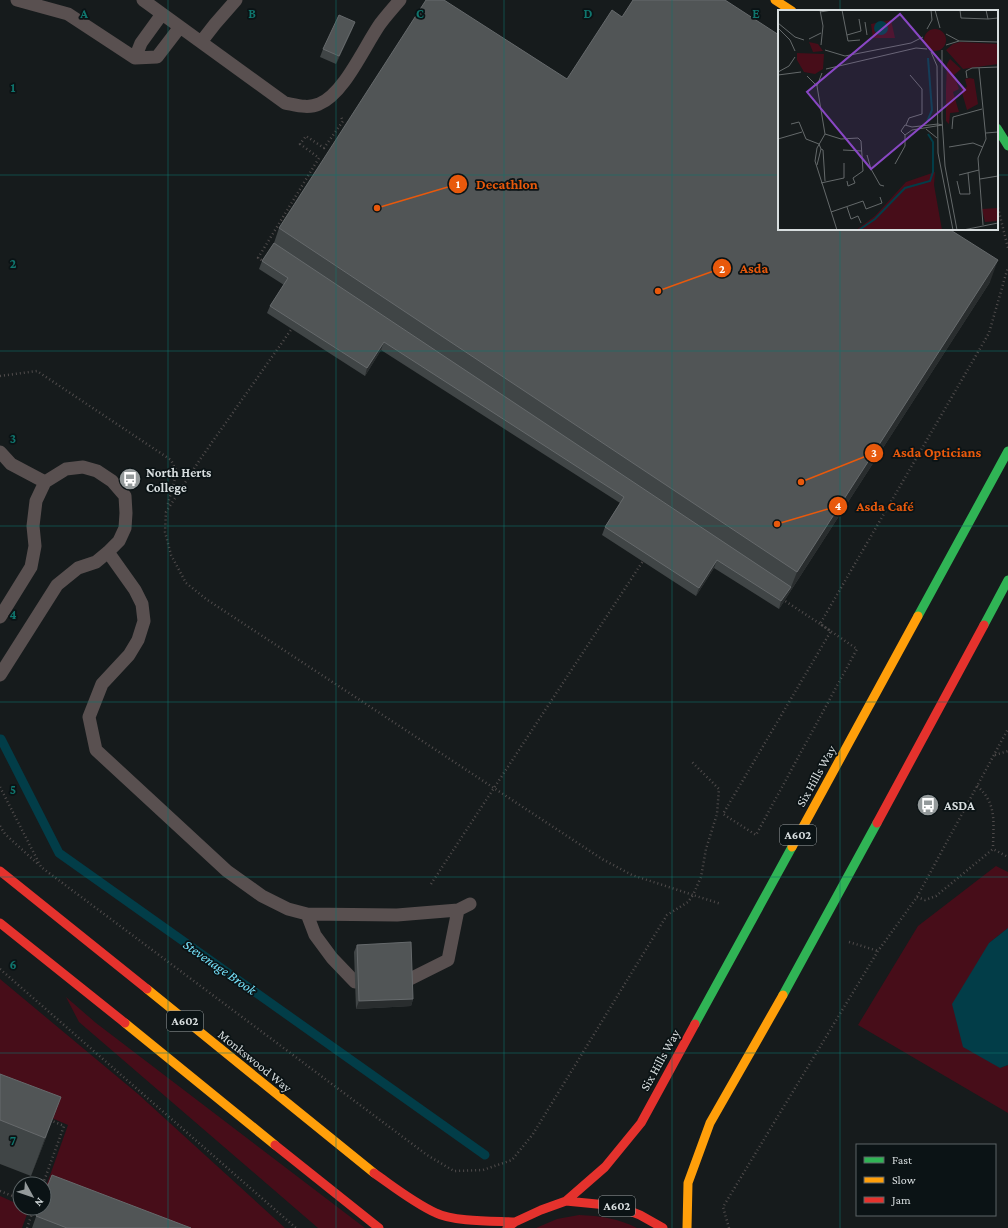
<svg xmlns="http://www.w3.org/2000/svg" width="1008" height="1228" font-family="'Crimson Pro',serif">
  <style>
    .green { fill: #470d19 }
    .water { fill: #023d48 }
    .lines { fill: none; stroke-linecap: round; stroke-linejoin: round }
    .stream { stroke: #023d48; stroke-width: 9 }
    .path { stroke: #504c4c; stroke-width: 2.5; stroke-dasharray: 1 3; stroke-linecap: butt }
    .lane { stroke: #595050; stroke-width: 13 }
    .fast { stroke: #30b455; stroke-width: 9 }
    .slow { stroke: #ff9f0a; stroke-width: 9 }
    .jam { stroke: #e5322d; stroke-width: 9 }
    .wall { fill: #404546 }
    .shaded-wall { fill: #292d2e }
    .building { fill: #515556; stroke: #666a6c }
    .grid { fill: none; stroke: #0f766e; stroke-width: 1; stroke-opacity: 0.55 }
    .labels { text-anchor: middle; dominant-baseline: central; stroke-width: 3.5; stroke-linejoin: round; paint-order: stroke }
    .shield { fill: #0b1315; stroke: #9aa1a2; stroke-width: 1 }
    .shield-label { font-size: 12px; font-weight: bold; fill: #d8dedf }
    .poi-label { font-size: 13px; font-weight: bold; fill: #d8dedf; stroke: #0b1315; text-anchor: start }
    .street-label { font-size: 13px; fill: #d8dedf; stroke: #0b1315 }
    .water-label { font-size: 14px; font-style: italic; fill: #75e2fb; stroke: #0b1315 }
    .inset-river { fill: none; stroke: #023d48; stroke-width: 2 }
    .inset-road { fill: none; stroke: #64696a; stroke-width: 1 }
    .view { fill: #8947c4; fill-opacity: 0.15; stroke: #8947c4; stroke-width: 2 }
    .inset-edge { fill: none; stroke: #d8dedf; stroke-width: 2 }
    .grid-label { font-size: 13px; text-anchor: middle; font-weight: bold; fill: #0f766e; stroke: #0b1315; stroke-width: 3.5; stroke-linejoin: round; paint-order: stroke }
    .leader { fill: none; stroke: #e8590c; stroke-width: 1.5 }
    .callout-dot { fill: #e8590c; stroke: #0b1315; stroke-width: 1.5 }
    .mark-label { font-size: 12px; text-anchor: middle; font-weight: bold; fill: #fff }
    .callout-label { font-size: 14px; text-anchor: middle; font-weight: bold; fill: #e8590c; stroke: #0b1315; stroke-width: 3.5; stroke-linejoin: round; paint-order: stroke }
  </style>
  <rect width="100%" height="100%" fill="#161b1c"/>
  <path class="green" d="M996,866L1008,872V928L989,943L1000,1068L1008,1065V1113L858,1025L918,926Z
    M0,979L138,1094L285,1228H137L44,1192L68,1125L0,1096Z
    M66,997L96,1023L365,1228H318L79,1022Z
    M0,1196L20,1205V1208L29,1209L22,1228H0Z
    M579,1215C601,1216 617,1218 637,1228H536L557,1219Z"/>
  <path class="water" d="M1008,928V1065L1000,1068L963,1047L952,1004L989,943Z"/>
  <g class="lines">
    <path class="stream" d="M1,739L59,853L485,1155"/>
    <path class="path" d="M997,204L1008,248
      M265,262L258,258L319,158L300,144L306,136L324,148L343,121L341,117
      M293,327L201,458L166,512L165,532L171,555L186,583L206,599L602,859L632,875L693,895L701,877L706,849L717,814L719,789L691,761
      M0,376L37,371L171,460L177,472L167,507
      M782,599L831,631L723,814L756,835L857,649L820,624L989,333L1008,267
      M995,755L1008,751
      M977,786C998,804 993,824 993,849
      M0,787L41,867L427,1155L454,1171L483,1170L512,1160L533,1134L667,915L688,902L693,895L721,904
      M0,826L5,834L39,865
      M431,884L643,561
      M917,897L925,900L936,896L993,849L1008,857
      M849,942L878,951
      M0,969L296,1228
      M43,1184L64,1126L50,1120
      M0,1191L20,1199
      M27,1228L34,1208
      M729,1228L723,1207L878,951L917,897L1008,729"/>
    <path class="lane" d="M17,0L68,14L135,58L157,57L180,27
      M143,0L285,103C296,105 308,109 319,104C344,94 364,47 380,24C386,16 393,8 400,0
      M201,42L215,24L236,0
      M135,58L141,43L162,14
      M0,452L11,464L45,482
      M108,552L135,590L142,604L144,621L138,640L129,655L102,684L89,717L96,750L227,871L262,896L288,909L307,914L397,915L458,910L470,904
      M0,617L31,567L35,546L33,526L36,501L45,482L66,469L83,467L97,471L112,481L125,496L126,513L125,528L119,541L108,552L96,562L78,568L57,585L0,675
      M307,914L315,935L332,958L355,982
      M410,979L448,960L458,910"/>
    <path class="fast" d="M997,128L1008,146
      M918,616L1008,451
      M984,625L1008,580
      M783,995L877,823
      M695,1024L792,847"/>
    <path class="slow" d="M775,0L792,11
      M792,847L918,616
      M147,989L374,1173
      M125,1023L275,1145
      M687,1228L688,1183L710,1123L783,995"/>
    <path class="jam" d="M877,823L984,625
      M0,871L147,989
      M0,923L125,1023
      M275,1145L379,1228
      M374,1173C394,1187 414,1203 436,1213C454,1222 494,1221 515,1222
      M566,1201L605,1167L641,1123L695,1024
      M507,1228L515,1222L541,1210L566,1201L617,1206L640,1215L663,1228"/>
  </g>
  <path class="wall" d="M355,22L352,30L336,64L320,57L323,49Z
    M279,228L779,229L990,282L779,609L714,568L696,596L602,535L605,527L620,503L381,350L365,376L267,313L270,306L284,285L259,269L262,261L274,243Z
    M357,945L413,999L411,1006L356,1009L354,952Z
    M0,1074L47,1135L31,1176L0,1164Z
    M39,1208L191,1228H32Z"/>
  <path class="shaded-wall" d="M355,22L352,30L336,64L339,56Z
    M998,260L990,282L779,609L781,601L791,587L797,572Z
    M384,342L381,350L365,376L367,368Z
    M717,560L714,568L696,596L699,588Z
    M413,999L411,1006L356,1009L359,1001Z
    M61,1097L47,1135L31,1176L45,1138Z"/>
  <path class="building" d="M426,0H444L567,79L612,10L622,17L633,0H725L779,35V229H949L998,260L797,572L279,228Z
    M339,15L355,22L339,56L323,49Z
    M274,243L791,587L781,601L717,560L699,588L605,527L624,497L384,342L367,368L270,306L288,278L262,261Z
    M411,942L413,999L359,1001L357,945Z
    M0,1074L61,1097L45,1138L0,1120Z
    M52,1175L191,1228H67L36,1216L39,1208H44V1195Z"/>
  <path class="grid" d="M168,0V1228M336,0V1228M504,0V1228M672,0V1228M840,0V11M0,175H779M997,175H1008M840,229V1228M0,351H1008M0,526H1008M0,702H1008M0,877H1008M0,1053H1008"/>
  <defs>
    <g id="bus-disc" transform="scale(1.15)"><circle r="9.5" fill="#949a9b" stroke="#0b1315"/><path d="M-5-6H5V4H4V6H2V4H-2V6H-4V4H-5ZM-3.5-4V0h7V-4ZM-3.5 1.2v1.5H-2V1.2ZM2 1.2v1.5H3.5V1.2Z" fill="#fff"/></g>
  </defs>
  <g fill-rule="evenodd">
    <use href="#bus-disc" x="130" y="479"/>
    <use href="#bus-disc" x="928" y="805"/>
  </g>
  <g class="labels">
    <g class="shield">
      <rect x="780" y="825" width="36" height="20" rx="3"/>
      <rect x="167" y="1011" width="36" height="20" rx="3"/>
      <rect x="599" y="1196" width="36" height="20" rx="3"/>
    </g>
    <g class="shield-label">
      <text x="798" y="835">A602</text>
      <text x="185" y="1021">A602</text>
      <text x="617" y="1206">A602</text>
    </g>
    <g class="poi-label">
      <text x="146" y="472">North Herts<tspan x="146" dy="15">College</tspan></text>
      <text x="944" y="805">ASDA</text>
    </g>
    <g class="street-label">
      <text transform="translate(816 776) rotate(-61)">Six Hills Way</text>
      <text transform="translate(660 1060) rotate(-61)">Six Hills Way</text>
      <text transform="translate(255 1061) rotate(39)">Monkswood Way</text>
    </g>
    <g class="water-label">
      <text transform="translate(220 967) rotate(35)">Stevenage Brook</text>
    </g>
  </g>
  <g transform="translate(778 10)">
    <rect width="220" height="220" fill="#161b1c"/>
    <path d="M113,10L117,28H95L93,14ZM146 30a11 11 0 1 1 22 0a11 11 0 1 1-22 0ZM31,32L40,34L45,41L35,42ZM182,32L220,34V54L185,59L168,40L175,34ZM19,43L46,44L45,59L37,64L26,62L19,50ZM172,49L183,59L176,65L181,79L175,82L181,102L172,103L171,114L168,111V78L169,54ZM192,68L196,69L200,94L189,100L183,79L189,77L187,69ZM157,162L156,175L164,220H78L97,206L128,172ZM220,198V211L207,212L204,199Z" fill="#470d19"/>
    <path d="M96 18a7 7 0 1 1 14 0a7 7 0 1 1-14 0Z" fill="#023d48"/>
    <path class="inset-river" d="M149,112L154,100L150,48M81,220L97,209L127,178L152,171L155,162V132L150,124"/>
    <path class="inset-road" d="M42,0L45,16L43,35M64,0L70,31L82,30M157,0L162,18M182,0L183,8L210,9M208,0L210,9L220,8M42,2L54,0M87,12L89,25M0,13L17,27L26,30M0,18L12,30L17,41M149,19L154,10L153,0M168,24L181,31M69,25L83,21L81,9M31,29L43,23M168,35L181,31L220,32M47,40L67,46L133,33L145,27M164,40V109L167,156L179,220M153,42L159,56L160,143L175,220M201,58L208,129L200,148L205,215M48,59L138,38L149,39M0,62L11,56L17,47M0,65L23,62M29,66L39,76L47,124L39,138L37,151L59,220M189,68L188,61L194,58L220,57M39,76L44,63M13,114L21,112L28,129L41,134M160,114L164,115L134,120L127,125L123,121L127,115L134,117ZM128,115L131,108L144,104V79L132,65M148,119L159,128M174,119L175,107L204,99M208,123L220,122M47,124L63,129L80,128L83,131L85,161L75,168L77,173L70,176L69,171M0,129L24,122M171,137L195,133L205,137M43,139L45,140L47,171M65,140L84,141M89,145L93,159L102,175L106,176M117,154L127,136V125M39,155L43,139L41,134M181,165L201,160M202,169L220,166M179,171L182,184H192L190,163M43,173L66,168V153M69,197L73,209L80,206L83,213M53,202L85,191L88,199L104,193L102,187M185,220L220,213"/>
    <path class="view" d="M122,4L187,80L93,159L29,82Z"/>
    <rect width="220" height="220" class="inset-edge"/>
  </g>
  <g class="grid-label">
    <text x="84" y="18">A</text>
    <text x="252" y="18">B</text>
    <text x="420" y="18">C</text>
    <text x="588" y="18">D</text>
    <text x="756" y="18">E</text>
    <text x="13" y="92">1</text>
    <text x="13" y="268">2</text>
    <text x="13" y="443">3</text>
    <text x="13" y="619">4</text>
    <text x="13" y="794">5</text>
    <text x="13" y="969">6</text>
    <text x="13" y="1145">7</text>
  </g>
  <path class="leader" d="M377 208L458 184M658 291L722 268M801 482L874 453M777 524L838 506"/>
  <g class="callout-dot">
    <circle cx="377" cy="208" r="4"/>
    <circle cx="658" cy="291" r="4"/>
    <circle cx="801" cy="482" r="4"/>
    <circle cx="777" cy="524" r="4"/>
    <circle cx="458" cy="184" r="10"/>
    <circle cx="722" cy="268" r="10"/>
    <circle cx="874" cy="453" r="10"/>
    <circle cx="838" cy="506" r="10"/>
  </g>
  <g class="mark-label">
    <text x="458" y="188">1</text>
    <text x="722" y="273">2</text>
    <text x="874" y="457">3</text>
    <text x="838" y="510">4</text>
  </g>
  <g class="callout-label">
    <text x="507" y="189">Decathlon</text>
    <text x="754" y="273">Asda</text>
    <text x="937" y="457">Asda Opticians</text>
    <text x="885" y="511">Asda Café</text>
  </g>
  <rect x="856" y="1144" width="140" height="72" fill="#0b1315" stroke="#5d6466"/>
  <rect x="864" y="1157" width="20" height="6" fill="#30b455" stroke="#5d6466"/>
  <text x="892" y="1164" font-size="12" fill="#d8dedf">Fast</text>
  <rect x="864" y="1177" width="20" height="6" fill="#ff9f0a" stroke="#5d6466"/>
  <text x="892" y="1184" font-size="12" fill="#d8dedf">Slow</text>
  <rect x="864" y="1197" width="20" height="6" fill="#e5322d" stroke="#5d6466"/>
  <text x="892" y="1204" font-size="12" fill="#d8dedf">Jam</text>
  <g transform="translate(32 1196) rotate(130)"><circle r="19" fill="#0b1315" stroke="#5d6466"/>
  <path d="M0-3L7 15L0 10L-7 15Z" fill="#949a9b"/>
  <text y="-6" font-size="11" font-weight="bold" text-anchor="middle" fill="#d8dedf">N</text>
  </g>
</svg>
